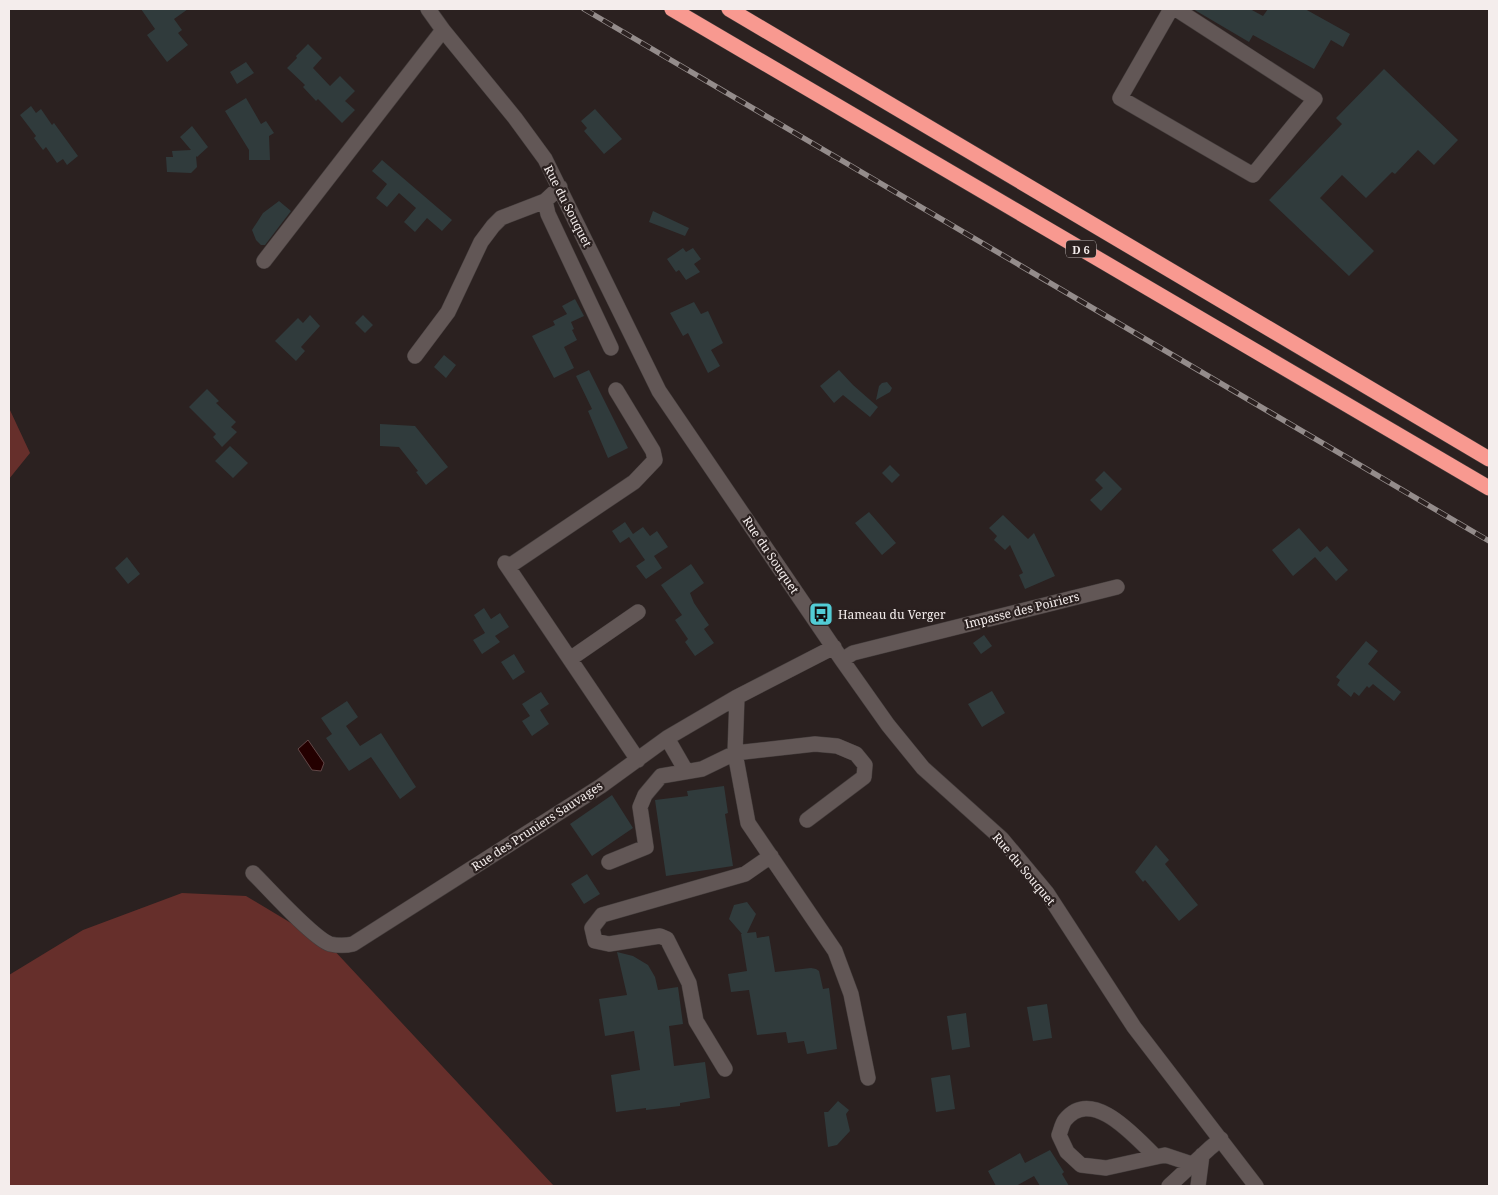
<svg xmlns="http://www.w3.org/2000/svg" width="1498" height="1195" font-family="'Noto Serif',serif">
  <style>
    .green { fill: #662f2b }
    .water { fill: #240000; stroke: #624747 }
    .building { fill: #303b3c }
    .lines { fill: none; stroke-linecap: round; stroke-linejoin: round }
    .minor-casing { stroke: #443d3c; stroke-width: 16 }
    .highway-casing { stroke: #443d3c; stroke-width: 16 }
    .minor { stroke: #625756; stroke-width: 15 }
    .highway { stroke: #f89990; stroke-width: 15 }
    .rail-casing { stroke: #948c8b; stroke-width: 5.5 }
    .rail { stroke: #2b2120; stroke-width: 4; stroke-dasharray: 11; stroke-linecap: butt }
    .labels { text-anchor: middle; dominant-baseline: central; stroke-width: 4.5; stroke-linejoin: round; paint-order: stroke }
    .shield { fill: #2b2120; stroke: #b8b0af; stroke-width: 1 }
    .shield-label { font-size: 11px; font-weight: bold; fill: #f4edec }
    .street-label { font-size: 12px; fill: #f4edec; stroke: #2b2120 }
    .poi-label { font-size: 12px; fill: #f4edec; stroke: #2b2120; text-anchor: start }
  </style>
  <rect width="100%" height="100%" fill="#2b2120"/>
  <path class="green" d="M9,408L30,453L9,479Z
    M182,893L246,896L331,947L554,1186H9V975L83,930Z"/>
  <path class="water" d="M308,740L324,763L321,771L312,770L298,749Z"/>
  <path class="building" d="M141,9H188L174,19L182,30L178,33L188,45L167,62L147,35L155,29Z
    M1193,9H1250L1263,16L1268,9H1305L1350,34L1343,47L1331,40L1314,69L1253,35L1249,42Z
    M308,44L322,58L313,68L330,86L340,76L355,91L345,101L355,110L342,123L318,99L316,101L303,87L305,85L287,68L297,58L296,56Z
    M246,62L254,73L237,84L230,72Z
    M1384,69L1458,140L1434,165L1418,150L1395,174L1392,172L1366,198L1342,175L1320,198L1374,251L1349,276L1269,200L1342,124L1336,118Z
    M246,98L261,124L266,121L274,133L269,136L270,160H249V150L225,111Z
    M31,106L36,113L41,109L52,125L54,123L78,156L67,165L63,159L57,163L46,147L43,150L34,138L36,136L20,115Z
    M595,109L622,139L604,154L584,131L587,128L581,121Z
    M192,126L208,147L197,157L196,156L197,167L191,173L167,172L166,157H173L172,151L191,150L180,137Z
    M382,160L452,220L442,231L427,218L415,232L404,222L416,208L399,193L387,207L376,198L387,184L372,171Z
    M279,201L291,211L265,245H261L256,240L252,230L263,213Z
    M653,211L689,228L685,236L649,222Z
    M683,248L686,252L693,248L701,259L694,264L700,272L686,280L679,270L676,272L667,259Z
    M575,299L584,316L571,322L574,329L572,330L577,340L564,347L574,368L554,378L532,336L555,325L553,321L567,314L562,306Z
    M694,302L701,314L708,311L723,343L711,350L720,366L708,373L688,333L683,336L670,313Z
    M310,315L320,326L301,347L305,351L296,361L275,341L298,318L303,323Z
    M363,315L373,325L365,333L355,323Z
    M444,355L456,365L446,378L434,367Z
    M589,370L628,448L608,458L588,411L592,409L576,376Z
    M839,370L853,385L878,407L870,417L843,395L834,403L820,386Z
    M887,382L892,388L890,392L876,400L879,386L882,383Z
    M207,389L219,401L216,403L236,422L231,427L237,432L222,447L213,437L216,434L189,407Z
    M380,424L415,426L448,467L426,485L416,472L418,471L399,447L380,446Z
    M230,446L248,463L233,478L215,461Z
    M890,465L900,475L892,483L882,473Z
    M1104,471L1122,489L1101,511L1090,500L1103,488L1095,480Z
    M869,512L896,543L882,555L855,523Z
    M1003,515L1028,539L1034,533L1055,576L1025,589L1019,575L1023,573L1010,545L1005,550L994,540L997,536L989,528Z
    M625,522L633,534L643,527L650,536L657,531L668,547L654,556L662,568L646,579L636,566L645,560L629,537L620,543L612,531Z
    M1299,528L1320,552L1327,546L1348,570L1336,581L1315,557L1293,576L1272,550Z
    M127,557L140,574L128,584L115,568Z
    M691,564L704,583L690,593L694,603L709,625L704,629L714,643L695,656L685,642L688,639L675,620L682,615L661,585Z
    M484,608L491,619L500,613L509,627L495,636L500,642L482,654L473,640L485,633L474,615Z
    M984,635L992,646L981,654L973,643Z
    M1366,641L1378,651L1368,664L1401,692L1394,701L1373,684L1369,688L1367,686L1359,696L1354,692L1351,697L1337,685L1340,680L1336,677Z
    M514,654L525,672L513,680L501,662Z
    M992,691L1005,713L982,727L968,704Z
    M541,692L549,704L540,710L549,724L532,736L522,721L530,716L522,704Z
    M347,701L358,717L346,726L360,746L381,733L416,787L400,799L371,757L349,771L326,738L332,734L321,718Z
    M724,786L728,813L725,814L733,866L666,876L655,800L688,796L687,791Z
    M612,795L633,828L592,856L570,824Z
    M1156,845L1169,860L1165,864L1198,905L1179,921L1145,880L1143,882L1135,872Z
    M587,874L600,894L584,904L571,884Z
    M747,902L756,914L747,933L756,932L757,938L769,936L775,972L811,968L816,969L819,971L823,989L829,988L837,1049L807,1054L804,1041L788,1043L786,1032L757,1035L749,990L731,992L728,974L747,971L741,934H742L729,919L734,905Z
    M617,952L633,956L648,965L655,977L658,990L678,987L683,1024L669,1026L674,1066L705,1062L710,1098L680,1103V1106L646,1110V1108L616,1112L611,1075L640,1070L634,1031L605,1036L599,999L627,995Z
    M1047,1004L1052,1038L1033,1041L1027,1007Z
    M966,1013L970,1047L952,1050L947,1016Z
    M950,1075L955,1109L936,1112L931,1078Z
    M838,1101L849,1110L846,1114L850,1131L837,1145L828,1147L824,1112H828Z
    M1050,1150L1064,1172L1062,1174L1069,1186H1040L1034,1176L1016,1186H996L988,1171L1020,1153L1025,1163Z"/>
  <g class="lines">
    <g class="minor-casing">
      <path id="minor" d="M428,9L443,30L515,118L545,159L659,391L842,660L888,725L923,768L1002,839L1047,893L1134,1027L1256,1186
        M1171,9L1120,98L1253,175L1315,99L1176,9
        M545,201L548,214L611,348
        M264,261L443,30
        M415,356L448,312L481,242L493,226L501,218L545,201L560,187
        M505,563L638,760
        M508,567L634,482L655,460L653,451L616,390
        M570,659L638,612
        M842,660L853,653L1117,587
        M737,697L735,753L748,823L835,951L851,994L868,1078
        M667,738L686,771
        M609,862L646,847L640,807L645,795L661,776L702,769L735,753L815,744L837,746L856,754L865,765L864,777L807,820
        M253,873C268,888 313,938 330,944C339,946 345,946 353,944L601,786L667,738L737,697L834,647
        M725,1069L696,1021L689,983L667,939L660,936L609,944L595,941L592,928L602,915L745,874L771,856
        M1156,1157C1136,1138 1093,1086 1065,1120C1062,1124 1061,1130 1059,1135L1067,1152L1081,1165L1106,1168L1165,1155L1192,1164
        M1169,1186L1210,1148L1221,1139
        M1198,1186L1202,1155"/>
    </g>
    <g class="highway-casing">
      <path id="highway" d="M672,9L1489,488
        M729,9L1489,459"/>
    </g>
    <use href="#minor" class="minor"/>
    <use href="#highway" class="highway"/>
    <g class="rail-casing">
      <path id="rail" d="M584,9L1489,541"/>
    </g>
    <use href="#rail" class="rail"/>
  </g>
  <defs>
    <g id="bus-square" transform="scale(1.25)"><rect x="-9" y="-9" width="18" height="18" rx="4" fill="#52ccd5" stroke="#2b2120"/><path d="M-5-6H5V4H4V6H2V4H-2V6H-4V4H-5ZM-3.5-4V0h7V-4ZM-3.5 1.2v1.5H-2V1.2ZM2 1.2v1.5H3.5V1.2Z" fill="#111"/></g>
  </defs>
  <g fill-rule="evenodd">
    <use href="#bus-square" x="821" y="614"/>
  </g>
  <g class="labels">
    <rect class="shield" x="1066" y="240.5" width="30" height="17" rx="4"/>
    <g class="shield-label">
      <text x="1081" y="249">D 6</text>
    </g>
    <g class="street-label">
      <text transform="translate(568 206) rotate(63)">Rue du Souquet</text>
      <text transform="translate(771 555) rotate(56)">Rue du Souquet</text>
      <text transform="translate(1022 610) rotate(-14)">Impasse des Poiriers</text>
      <text transform="translate(537 826) rotate(-33)">Rue des Pruniers Sauvages</text>
      <text transform="translate(1024 869) rotate(50)">Rue du Souquet</text>
    </g>
    <g class="poi-label">
      <text x="838" y="614">Hameau du Verger</text>
    </g>
  </g>
  <rect width="1498" height="1195" fill="none" stroke="#f4edec" stroke-width="20"/>
</svg>
